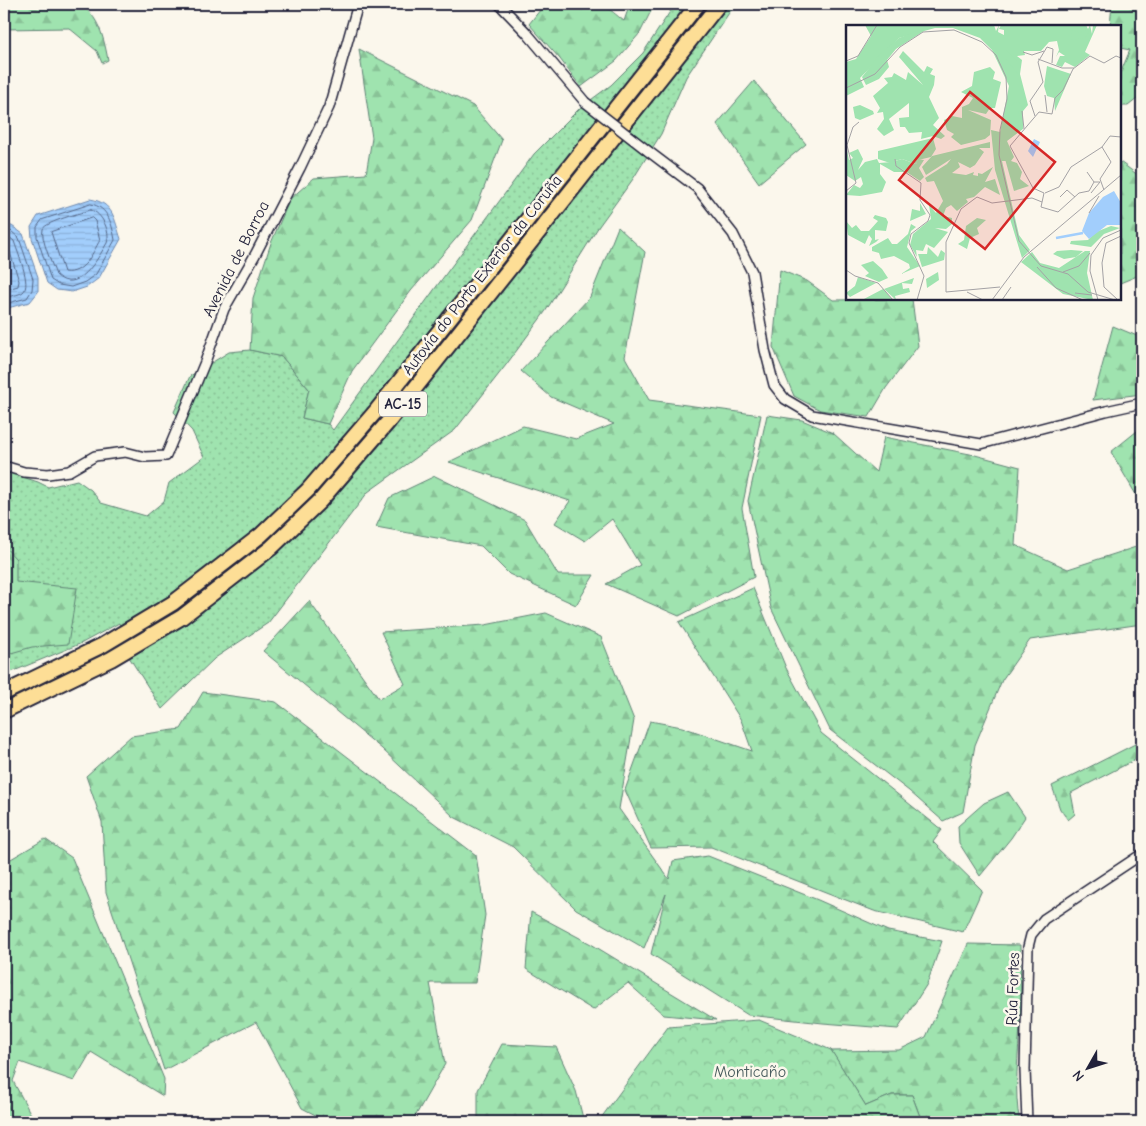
<svg xmlns="http://www.w3.org/2000/svg" width="1146" height="1126" font-family="'Comic Neue',sans-serif">
  <style>
    .grass { fill: url(#grass-dots); stroke: #608275 }
    .forest { fill: url(#forest-firs); stroke: #608275 }
    .park { fill: url(#park-crowns); stroke: #608275 }
    .water { fill: url(#water-rules); stroke: #6f89af }
    .lines { fill: none; stroke-linecap: round; stroke-linejoin: round }
    .shore { stroke: #556788; stroke-width: 1 }
    .minor-casing { stroke: #22223b; stroke-width: 12 }
    .highway-casing { stroke: #22223b; stroke-width: 18 }
    .minor { stroke: #fbf7ec; stroke-width: 9 }
    .highway { stroke: #fdde96; stroke-width: 14 }
    .minor-bridge-casing { stroke: #22223b; stroke-width: 12; stroke-linecap: butt }
    .minor-bridge { stroke: #fbf7ec; stroke-width: 9 }
    .labels { text-anchor: middle; dominant-baseline: central; stroke-width: 5; stroke-linejoin: round; paint-order: stroke }
    .shield { fill: #fbf7ec; stroke: #636270; stroke-width: 1 }
    .shield-label { font-size: 15px; font-weight: bold; fill: #22223b }
    .street-label { font-size: 16px; fill: #22223b; stroke: #fbf7ec }
    .park-label { font-size: 16px; fill: #485c5e; stroke: #fbf7ec }
    .inset-river { fill: none; stroke: #a2cefc; stroke-width: 2.5 }
    .inset-road { fill: none; stroke: #a4a2a5; stroke-width: 1 }
    .view { fill: #d62828; fill-opacity: 0.15; stroke: #d62828; stroke-width: 2.5 }
    .inset-edge { fill: none; stroke: #22223b; stroke-width: 2.5 }
  </style>
  <defs>
    <pattern id="grass-dots" width="8" height="8" patternUnits="userSpaceOnUse" patternTransform="scale(1.25)"><rect width="8" height="8" fill="#9fe3af"/><path d="M2 2h.1M6 6h.1" fill="none" stroke="#89c297" stroke-width="1.8" stroke-linecap="round"/></pattern>
    <pattern id="forest-firs" width="22" height="20" patternUnits="userSpaceOnUse" patternTransform="scale(1.25)"><rect width="22" height="20" fill="#9fe3af"/><path d="M5 1l3.5 6h-7zM16 11l3.5 6h-7z" fill="#89c297"/></pattern>
    <pattern id="park-crowns" width="20" height="18" patternUnits="userSpaceOnUse" patternTransform="scale(1.25)"><rect width="20" height="18" fill="#9fe3af"/><path d="M2 6a3 3 0 1 1 6 0M12 15a3 3 0 1 1 6 0" fill="none" stroke="#89c297"/></pattern>
    <pattern id="water-rules" width="6" height="5" patternUnits="userSpaceOnUse" patternTransform="scale(1.25)"><rect width="6" height="5" fill="#a2cefc"/><path d="M0 2.5h6" fill="none" stroke="#8bb1d9"/></pattern>
  </defs>
  <rect width="100%" height="100%" fill="#fbf7ec"/>
  <filter id="ink" filterUnits="userSpaceOnUse"><feTurbulence type="fractalNoise" baseFrequency=".02" numOctaves="2"/><feDisplacementMap in="SourceGraphic" scale="10" xChannelSelector="R" yChannelSelector="G"/><feConvolveMatrix kernelMatrix="1 2 1 2 8 2 1 2 1" color-interpolation-filters="sRGB"/></filter>
  <g filter="url(#ink)">
    <path class="grass" d="M675,4H735L686,77L661,134L633,179L599,226L545,312L506,365L455,430L368,492L268,623L215,658L162,709L129,657L119,623L82,643L4,675V471L38,482L48,487L77,480L91,490L101,503L146,516L164,501L169,483L204,457L192,431L174,412L190,376L229,352L250,350L282,357L309,389L302,418L328,424L333,430L434,290L534,154L580,108L611,85L643,53Z"/>
    <path class="forest" d="M4,4H79C99,15 104,39 108,60L102,63L97,51L69,28L4,29Z
      M543,4H573L582,10C604,0 607,8 624,21L630,4H649L653,7L640,33L616,61L581,87L560,59L529,24L544,5Z
      M1112,4H1142V95L1128,106H1120V74L1130,50L1120,48V26H1110Z
      M359,49L473,106L502,140L472,220L411,291L352,371L328,424L302,418L309,389L282,357L250,350L253,298L271,243L290,199L314,178L366,174L372,138Z
      M754,81L806,144L759,183L717,124Z
      M1120,162L1142,178V274L1120,283Z
      M618,227L645,252L625,357L649,400L761,415L742,508L754,577L679,616L606,584L640,565L612,519L585,541L555,523L570,501L449,462L523,426L576,439L614,424L551,397L521,371L590,297Z
      M780,270L807,281L833,300L912,299L918,346L886,388L869,417L820,410L794,396L773,347Z
      M1113,326L1142,338V394L1093,400Z
      M767,415L802,420L833,433L876,472L884,437L975,455L1020,467L1015,545L1068,569L1142,545V624L1030,640L1002,680L975,745L963,812L943,821L909,791L830,730L771,608L748,501Z
      M1142,427V505L1111,452Z
      M435,476L525,520L558,575H594L576,605L509,574L481,546L376,527L389,498Z
      M4,546L16,559V582L77,588L68,644L32,647L4,655Z
      M753,588L786,668L821,733L942,830L933,842L982,890L963,932L874,911L711,847L651,848L625,790L650,721L682,727L752,751L741,720L679,622Z
      M309,601L379,699L405,684L381,632L485,625L546,613L601,637L634,720L619,809L669,879L673,861L708,856L818,900L888,931L942,941L927,984L898,1029L823,1023L748,1015L651,954L666,894L644,948L576,909L513,847L454,817L382,749L263,651Z
      M203,692L276,702L476,855L485,915L475,983H430L445,1064L412,1122H329L302,1108L256,1022L164,1070L106,892L102,822L86,776L131,736L181,729Z
      M1141,741L1142,756L1071,793L1075,814L1068,820L1060,809L1052,786Z
      M1008,792L1025,817L1011,838L980,876L959,843L958,826L984,803Z
      M45,839L72,858L164,1079L163,1096L91,1052L74,1081L20,1062L13,1081L35,1122H4V863Z
      M531,912L591,944L716,1020L664,1015L628,983L593,1010L526,969Z
      M968,944L1020,945C1020,971 1022,997 1020,1022C1019,1053 1013,1092 1020,1122H922L912,1095H892L866,1106L831,1051L899,1050L926,1037Z
      M502,1044L556,1047L576,1091L584,1122H478V1090Z"/>
    <path class="park" d="M759,1020L831,1050L866,1106L892,1095H912L922,1122H598L668,1027Z"/>
    <path class="water" d="M90,199C114,203 114,219 121,239L99,278L87,287L72,292L57,290L47,283L32,238L31,227L38,216Z
      M4,226H12L23,234L38,277V292L30,302L4,309Z"/>
    <g class="lines">
      <path class="shore" d="M91,204C108,207 112,224 115,240L96,274L85,282L71,287L59,285L51,280L37,237V227L42,220Z
        M91,210C102,213 111,232 107,243C98,258 78,296 56,275C53,266 40,238 43,229C45,222 83,212 91,210Z
        M92,218L95,221L100,240C92,254 84,275 64,272L51,232Z
        M4,231H11L19,238L33,279L32,290L27,298L4,304
        M4,237H9L14,241C17,251 32,285 23,292C19,295 9,296 4,298
        M4,245L8,246L19,281L18,286L4,290"/>
      <g class="minor-casing">
        <path id="minor" d="M499,4L526,32L585,102
          M648,151L697,188L733,234L752,272L765,350L774,385L785,399L812,415L981,444L1106,411L1142,403
          M4,466L24,472L48,474L69,471L95,456L125,452L145,457L166,456L205,362L224,309L255,255L300,168L329,107L358,4
          M1027,1122L1025,1070L1028,947L1031,935L1044,919L1142,854"/>
      </g>
      <g class="highway-casing">
        <path id="highway" d="M4,693L103,645L173,603L261,535L308,490L376,411L698,4
          M4,711L111,659L182,617L271,548L320,501L389,421L719,4"/>
      </g>
      <use href="#minor" class="minor"/>
      <use href="#highway" class="highway"/>
      <g class="minor-bridge-casing">
        <path id="minor-bridge" d="M585,102L648,151"/>
      </g>
      <use href="#minor-bridge" class="minor-bridge"/>
    </g>
  </g>
  <g class="labels">
    <rect class="shield" x="379" y="391.5" width="48" height="25" rx="4"/>
    <g class="shield-label">
      <text x="403" y="404">AC-15</text>
    </g>
    <g class="street-label">
      <text transform="translate(236 259) rotate(-63)">Avenida de Borroa</text>
      <text transform="translate(482 275) rotate(-52)">Autovía do Porto Exterior da Coruña</text>
      <text transform="translate(1013 989) rotate(-88)">Rúa Fortes</text>
    </g>
    <g class="park-label">
      <text x="750" y="1072">Monticaño</text>
    </g>
  </g>
  <g transform="translate(846 25)">
    <rect width="275" height="275" fill="#fbf7ec"/>
    <path d="M19,0H148L150,6L153,0L152,7L158,10V5L153,4L155,0H240L242,4L244,0L246,9L247,0H251L239,27L244,30L229,42L219,37L216,42L210,40L214,31H219L213,27L210,32L213,25L211,16L203,17L195,26H178L179,30L171,31L176,35L174,49L182,80L177,86V104L161,116L168,132L165,136H156L173,210L184,225L176,233L149,145L145,105L154,107L163,61L146,25L134,13L107,3H89L53,13L14,53L18,62L0,71V37L10,34L25,11ZM201,41L225,49L209,86L208,73L201,71L198,61ZM239,226H244L241,248L247,275L217,269L175,237L186,227L194,238L213,243Z" fill="#9fe3af"/>
    <path d="M236,3L243,7L239,13L225,15L226,5L235,8ZM74,5L78,6L50,24L41,35L43,42L33,54L20,60L16,52L34,29L53,13ZM159,24L172,37V49L159,33ZM57,26L78,47L81,41L87,44L84,49L89,51L88,60L83,72L93,93L87,100L99,111L95,114L87,111L75,114L76,107L63,108L59,102H54L53,93L63,92V78L43,94L48,105L38,111L31,104L38,94L37,87L31,88L34,83L27,71L42,58L38,53L46,52L48,48L60,55L62,47L77,60L53,32ZM144,42L149,47L147,54L155,57L149,83H144L140,89L122,85L145,95L144,110L139,114L115,120L105,112L108,109L101,105L98,95L106,91L116,93V82L123,79L127,73L115,67L126,61L128,47ZM172,76L177,83L172,87L176,94H173L172,103L164,102L160,106L156,102L162,82ZM14,80L27,86L28,89L14,95L9,93L7,82ZM144,117V123H133L138,127L129,140L124,143L112,137L114,142L106,148L120,150L128,147L127,150L132,151V148L136,149L147,142L139,157L149,154L154,170L139,162L128,172L120,174L122,177L111,186L105,180L100,183L97,191L106,193V199L100,204L89,203L102,207L88,223L80,219L77,226L70,225L71,232L64,220L67,209L85,194L83,180L90,188L97,176L88,156L81,157L79,153L101,139L105,134L80,150L76,142L86,131ZM0,121L3,135L7,133L3,128L12,124L17,134L12,145L19,137L31,134L33,138L46,137L60,147H48L34,139V149L40,157L36,167L14,171L0,170L8,160L14,163L17,159L15,152L9,156L0,150ZM56,134L70,139L72,134L78,135L73,143L78,152L74,156L50,140L49,136ZM159,134L171,138L176,147L174,154L183,161L168,166ZM74,178L80,189L64,196L66,184L74,186ZM29,190L40,193L42,197L40,206L29,205V215L33,214L30,217L23,221L26,214L23,210L19,219L2,210L0,196L6,203L10,200L15,206H23L32,196L27,193ZM131,193L140,195L131,203L133,209L124,213L121,224L112,219L118,215L120,201ZM65,199L70,202L65,206L61,222L74,241L55,249L64,243L63,239L48,231L35,234L33,228L26,226V222L42,213L46,219H51L62,209ZM265,201L274,203L258,209L245,222L224,219L225,216L242,215L250,207ZM82,222L92,232L95,225L99,228L98,235L76,242L72,229H81ZM211,226L225,225L237,226L230,232L218,234L207,229ZM27,236L36,244L42,253L33,257L19,251L23,248L15,240ZM92,247L93,255L81,263L80,254ZM12,252L30,258L4,272L0,268L9,261ZM68,253L66,259L56,258L57,264L63,263L64,267L49,271L50,275L38,264ZM37,264L47,275H16Z" fill="#9fe3af"/>
    <path d="M87,113L90,124L85,132L72,135L70,139L56,134L49,136L50,140L32,134V126Z" fill="#9fe3af"/>
    <path d="M188,114L194,117L187,132L182,126ZM268,166L275,178V200H261L243,214L236,206L243,188L257,172Z" fill="#a2cefc"/>
    <path class="inset-river" d="M210,213L237,208"/>
    <path class="inset-road" d="M177,27L186,30L198,26M192,34L216,43H228M0,36L12,31L31,0M0,63L29,49L54,22L77,7L108,5L136,17L150,30L160,52L161,74L154,105L153,130L173,216L195,241L222,249L242,267L269,275M199,70L201,87M176,86L178,104M189,91L184,76L197,57L192,37L201,22L207,24L206,38M49,134L50,141L75,158L74,175L84,190L82,196L65,209L63,218L78,251L71,275M241,147L248,157H254L245,168M258,165L254,154L265,137L256,122L264,111L275,112M0,166L10,158L1,120L7,102L13,97M198,168L187,163L164,121L193,87L206,89L209,73L217,65L227,44L244,31L258,38L270,31L275,33M198,168L195,182L212,187M199,168L213,162L225,142L256,122M214,172L221,165L229,172M212,187L233,168L243,166L248,157M243,188L253,171M191,242L210,263L237,275M0,245L9,251L32,258L47,275M217,247L233,241L244,228M154,262L100,267V217L115,184L131,172L146,178L186,173L196,177M121,267L137,275M229,268L246,270M146,275L178,232L275,150M156,275L165,262M252,275L244,246L245,230L257,213L275,205M272,275L258,262L256,238L260,218L275,211"/>
    <path class="view" d="M124,67L209,137L139,224L53,155Z"/>
    <rect width="275" height="275" class="inset-edge"/>
  </g>
  <rect width="1146" height="1126" fill="none" stroke="#fbf7ec" stroke-width="20"/>
  <rect x="10" y="10" width="1126" height="1106" fill="none" stroke="#22223b" stroke-width="2" filter="url(#ink)"/>
  <g transform="translate(1088 1068) rotate(231)" stroke="#fbf7ec" stroke-width="4" paint-order="stroke">
  <path d="M0-4L9 19L0 12L-9 19Z" fill="#22223b"/>
  <text y="-8" font-size="14" font-weight="bold" text-anchor="middle" fill="#22223b">N</text>
  </g>
</svg>
